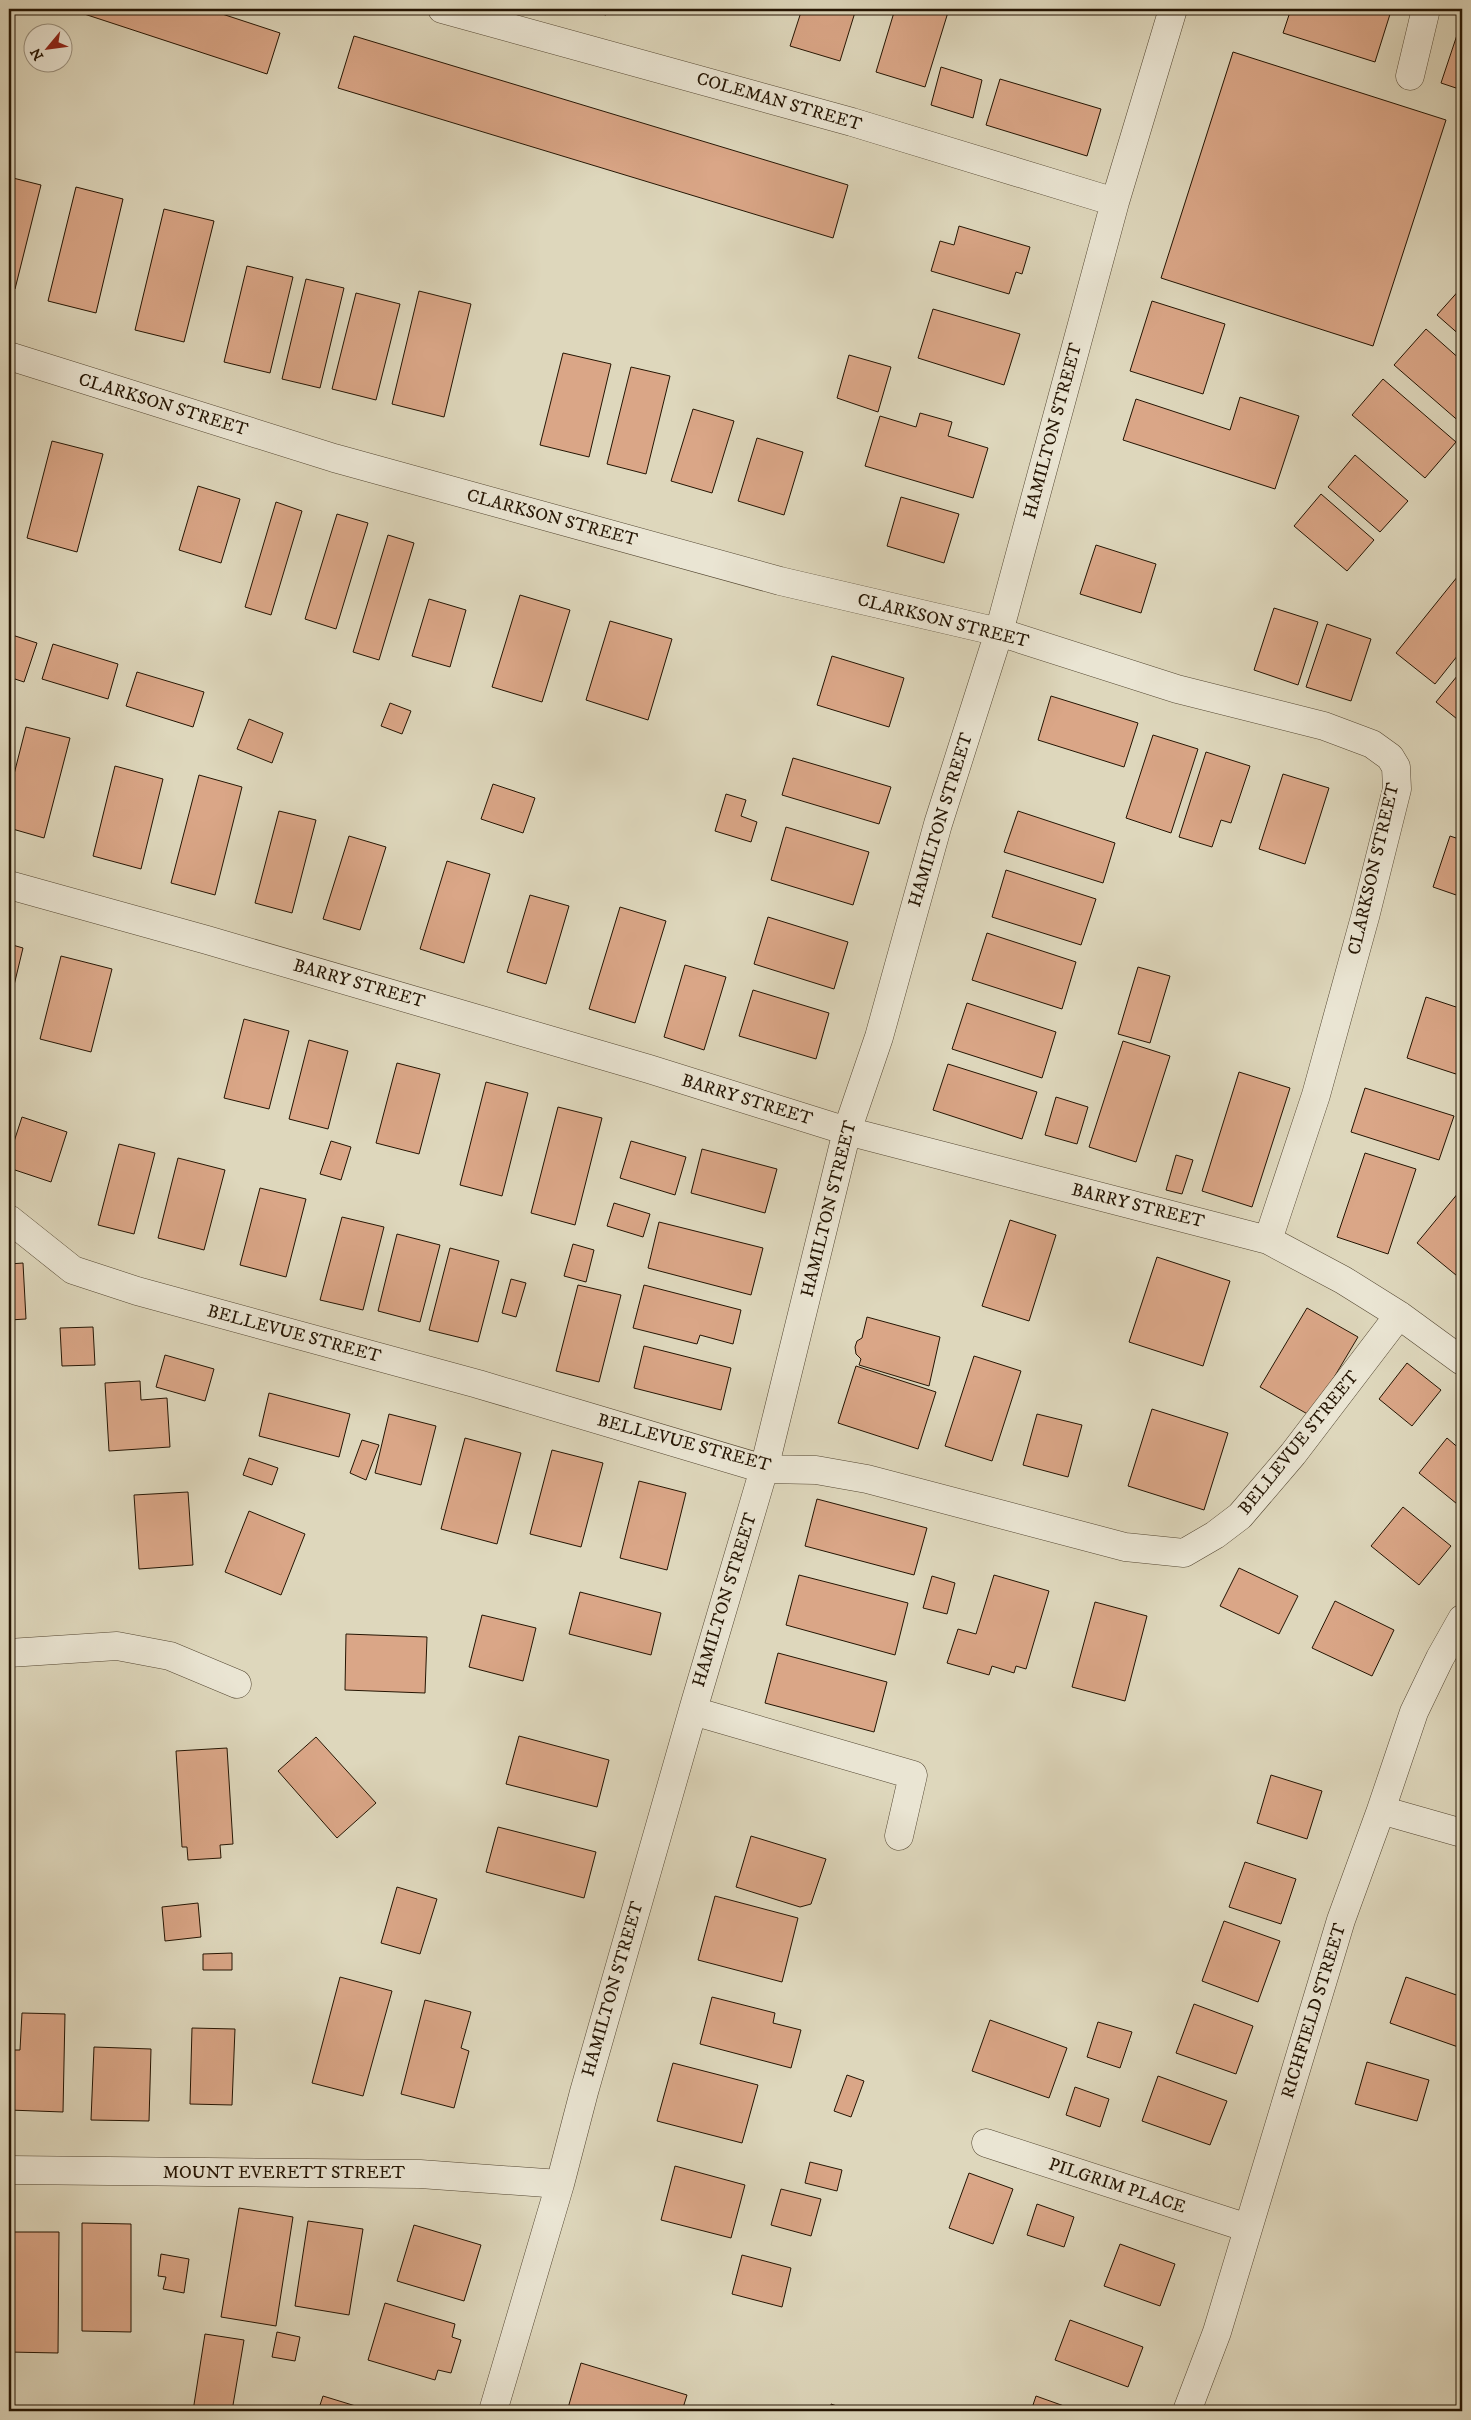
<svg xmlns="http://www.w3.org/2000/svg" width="1471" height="2420" font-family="'IM FELL DW Pica',serif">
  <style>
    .building { fill: #daa687; stroke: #251503 }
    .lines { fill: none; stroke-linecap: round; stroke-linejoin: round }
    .minor-casing { stroke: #534631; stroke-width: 29 }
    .minor { stroke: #eae5d3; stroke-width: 28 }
    .labels { text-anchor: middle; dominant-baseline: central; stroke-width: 4.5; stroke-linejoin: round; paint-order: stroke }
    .street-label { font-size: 18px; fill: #251503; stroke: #eae5d3 }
  </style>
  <rect width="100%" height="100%" fill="#ded7bc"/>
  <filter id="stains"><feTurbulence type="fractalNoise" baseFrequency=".004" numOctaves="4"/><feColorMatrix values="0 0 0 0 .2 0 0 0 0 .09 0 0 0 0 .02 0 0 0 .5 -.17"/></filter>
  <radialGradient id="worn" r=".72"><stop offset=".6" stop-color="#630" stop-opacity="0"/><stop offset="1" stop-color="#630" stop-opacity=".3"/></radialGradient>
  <path class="building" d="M69,9H207L280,33L267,74Z
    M582,9H608L606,15Z
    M802,9H856L840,61L790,46Z
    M895,9H949L925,87L876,72Z
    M1291,9H1383L1391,11L1375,62L1283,33Z
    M1458,32L1462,33V90L1441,83Z
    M354,36L848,185L833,238L338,88Z
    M1233,52L1446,120L1373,346L1161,278Z
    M941,67L982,80L973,118L931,105Z
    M1000,79L1101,109L1087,156L986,125Z
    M9,177L41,185L15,289L9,288Z
    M76,187L123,199L96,313L48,301Z
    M164,209L214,221L184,342L135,330Z
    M959,226L1030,247L1022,274L1016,272L1009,294L931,271L940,241L954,245Z
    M247,266L293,277L270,373L224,362Z
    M306,279L344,288L320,388L282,379Z
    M1462,287V337L1437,315Z
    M419,291L471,304L444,417L392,404Z
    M356,293L400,304L376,400L332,389Z
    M1152,301L1225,324L1203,394L1130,371Z
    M933,309L1020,334L1004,385L918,358Z
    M1426,329L1462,361V424L1394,365Z
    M563,353L611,364L589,457L540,445Z
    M849,355L891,367L878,412L837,398Z
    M631,367L670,376L646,474L607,464Z
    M1383,379L1456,442L1425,478L1352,415Z
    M1240,397L1299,416L1275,489L1123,440L1136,399L1230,430Z
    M693,409L734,421L712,493L671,481Z
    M920,413L952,422L948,436L988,448L973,498L865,466L880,416L916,427Z
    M757,438L803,452L784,515L738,501Z
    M52,441L103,454L77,552L27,538Z
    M1355,455L1408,501L1380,532L1328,487Z
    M198,486L240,499L221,563L179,550Z
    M1321,494L1374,540L1347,571L1294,526Z
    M901,497L959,514L944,563L887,546Z
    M276,502L302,511L271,615L245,607Z
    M337,514L368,523L336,629L305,619Z
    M388,535L414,543L379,660L353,652Z
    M1096,545L1156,564L1141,613L1080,594Z
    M1462,571V650L1435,684L1396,653Z
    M520,595L570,610L542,702L492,687Z
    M429,599L466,610L450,667L412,656Z
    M1274,608L1318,622L1298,685L1254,670Z
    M610,621L672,639L648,720L586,700Z
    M1327,624L1371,639L1351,701L1306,687Z
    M9,634L37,643L24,682L9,677Z
    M53,644L118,664L108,699L42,679Z
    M832,656L904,678L889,727L817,705Z
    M1462,670V723L1436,702Z
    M137,672L204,692L193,727L126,706Z
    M1051,696L1138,723L1124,767L1038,740Z
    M390,703L411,711L402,734L381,726Z
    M249,719L283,733L272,763L237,749Z
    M26,727L70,738L44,838L9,828V794Z
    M1153,735L1198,749L1171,833L1126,818Z
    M1206,752L1250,766L1231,823L1221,820L1212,847L1179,837Z
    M793,758L891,787L879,824L782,795Z
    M115,766L163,779L141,869L93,856Z
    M1283,774L1329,788L1305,864L1259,849Z
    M199,775L242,787L215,895L171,883Z
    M493,784L535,798L523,833L481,819Z
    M726,794L746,800L741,816L757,822L751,842L715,831Z
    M279,811L316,820L292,913L255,903Z
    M1018,811L1115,843L1103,883L1004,852Z
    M786,827L869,852L853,905L771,880Z
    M349,836L386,847L360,930L323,919Z
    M1450,836L1462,840V897L1433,887Z
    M447,861L490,874L464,963L420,949Z
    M1006,870L1096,899L1081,945L992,917Z
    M530,895L569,906L546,984L507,972Z
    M620,907L666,921L635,1023L589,1009Z
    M768,917L848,942L834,989L754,964Z
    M987,933L1076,962L1062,1009L972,980Z
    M9,944L23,948L9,1006Z
    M61,956L112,969L91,1052L40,1039Z
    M685,965L726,977L704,1050L664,1037Z
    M1138,967L1170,976L1150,1043L1118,1034Z
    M753,990L829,1013L816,1059L739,1036Z
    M1426,997L1462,1009V1076L1407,1058Z
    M967,1003L1056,1032L1042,1078L952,1049Z
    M244,1019L289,1031L269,1109L224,1098Z
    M309,1040L348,1051L328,1129L289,1119Z
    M1123,1041L1170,1056L1136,1162L1089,1147Z
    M397,1063L440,1074L419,1154L376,1143Z
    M948,1064L1037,1092L1022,1139L933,1110Z
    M1239,1072L1290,1088L1252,1207L1202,1191Z
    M486,1082L528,1093L502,1196L460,1185Z
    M1365,1088L1454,1116L1439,1160L1351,1132Z
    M1056,1097L1088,1107L1077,1144L1045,1135Z
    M558,1107L602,1118L575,1225L531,1213Z
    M22,1117L67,1132L51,1182L9,1168V1157Z
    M331,1141L351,1147L341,1180L320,1174Z
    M631,1141L686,1157L675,1195L620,1178Z
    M119,1144L155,1153L134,1234L98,1225Z
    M702,1149L777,1169L765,1213L691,1193Z
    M1365,1153L1416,1169L1388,1254L1337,1237Z
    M1176,1155L1193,1160L1182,1194L1166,1190Z
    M178,1158L225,1170L204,1250L158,1238Z
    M260,1188L306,1199L286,1277L240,1265Z
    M1459,1192L1462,1195V1280L1417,1243Z
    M614,1203L650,1214L643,1237L607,1226Z
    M342,1217L384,1227L363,1310L320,1300Z
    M1010,1220L1056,1235L1029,1321L982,1306Z
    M659,1222L763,1248L751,1295L648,1268Z
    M397,1234L440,1245L420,1322L378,1311Z
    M573,1244L594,1250L586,1282L564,1276Z
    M450,1248L499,1261L478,1342L429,1330Z
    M1157,1257L1230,1281L1203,1366L1129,1342Z
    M23,1263L26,1319L9,1320V1264Z
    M511,1279L526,1283L516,1317L502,1313Z
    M578,1285L621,1295L599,1382L556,1371Z
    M644,1285L741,1310L733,1344L700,1335L697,1344L633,1328Z
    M1307,1308L1358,1337L1311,1416L1260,1387Z
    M867,1317L940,1337L929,1386L859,1365L861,1359L856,1354L855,1347L857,1341L862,1338Z
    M93,1327L95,1365L62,1366L60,1328Z
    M644,1346L731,1368L721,1410L634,1388Z
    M165,1355L214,1369L205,1401L156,1387Z
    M974,1356L1021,1371L992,1461L945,1446Z
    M1407,1363L1441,1390L1412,1426L1379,1399Z
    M856,1366L936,1392L918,1449L838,1423Z
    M140,1381L141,1400L167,1398L170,1447L109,1451L105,1383Z
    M269,1393L350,1414L339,1457L259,1436Z
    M1152,1409L1228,1433L1204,1510L1128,1486Z
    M389,1414L436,1426L421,1485L375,1473Z
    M1037,1414L1082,1425L1068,1477L1023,1465Z
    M465,1438L521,1453L497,1544L441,1529Z
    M1447,1438L1462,1451V1508L1419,1473Z
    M362,1440L379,1445L366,1480L350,1473Z
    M552,1450L603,1463L581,1547L530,1534Z
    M249,1458L278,1468L272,1485L243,1475Z
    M639,1481L686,1493L667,1570L620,1558Z
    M188,1492L193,1565L139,1569L134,1495Z
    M817,1499L927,1528L914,1575L805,1546Z
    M1403,1507L1451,1546L1419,1585L1371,1546Z
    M249,1511L305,1534L281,1595L225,1572Z
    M1239,1568L1298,1596L1279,1634L1220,1606Z
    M799,1575L908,1603L895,1655L786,1625Z
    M994,1575L1049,1591L1026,1669L1016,1666L1014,1673L992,1666L989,1675L947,1663L958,1629L976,1634Z
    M932,1576L955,1583L947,1614L923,1608Z
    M580,1592L661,1613L651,1655L569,1634Z
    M1335,1601L1394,1630L1372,1676L1312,1648Z
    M1095,1602L1147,1616L1125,1701L1072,1687Z
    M482,1615L536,1628L523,1681L469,1667Z
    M346,1634L427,1637L425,1693L345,1690Z
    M778,1653L887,1682L874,1732L765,1703Z
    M519,1736L609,1760L597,1807L506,1784Z
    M316,1737L376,1803L337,1838L278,1771Z
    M227,1748L233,1844L220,1845L221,1858L188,1860L187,1847H182L176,1751Z
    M1271,1775L1322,1791L1307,1839L1257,1823Z
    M498,1827L596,1852L584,1898L486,1872Z
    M751,1836L826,1859L811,1904L800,1907L736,1887Z
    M1245,1862L1296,1879L1281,1924L1229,1907Z
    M397,1887L437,1899L420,1954L381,1943Z
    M715,1896L798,1918L782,1982L698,1960Z
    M198,1903L201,1937L165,1941L162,1907Z
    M1224,1921L1280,1941L1258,2002L1202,1981Z
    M232,1953V1970H203V1954Z
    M340,1977L392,1991L363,2096L312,2083Z
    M1406,1977L1462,1997L1461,2048L1390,2023Z
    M712,1997L775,2013L773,2023L801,2030L791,2068L700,2044Z
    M425,2000L471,2012L461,2048L469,2051L454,2108L401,2094Z
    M1194,2004L1253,2026L1236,2074L1176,2053Z
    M22,2013L65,2014L63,2112L9,2110V2050H20Z
    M990,2020L1067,2048L1049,2098L972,2071Z
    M1098,2022L1132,2032L1120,2068L1087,2057Z
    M192,2028L235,2029L232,2105L190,2104Z
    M94,2047L151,2049L149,2121L91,2120Z
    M1367,2062L1429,2080L1417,2121L1355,2104Z
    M673,2063L758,2085L742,2143L657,2121Z
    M847,2075L864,2081L851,2117L834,2111Z
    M1158,2076L1227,2101L1210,2145L1142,2121Z
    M1075,2087L1109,2099L1100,2127L1066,2115Z
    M810,2162L842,2170L837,2191L805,2183Z
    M675,2166L745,2185L731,2238L661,2220Z
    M969,2173L1013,2189L993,2244L949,2228Z
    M781,2189L821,2199L811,2236L771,2225Z
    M1037,2204L1074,2217L1064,2247L1027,2235Z
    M239,2208L293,2217L276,2326L221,2317Z
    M308,2221L363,2229L349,2315L295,2306Z
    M82,2223L131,2224V2332L82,2331Z
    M414,2225L481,2245L464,2301L397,2281Z
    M9,2232H59L58,2353L9,2352Z
    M1120,2244L1175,2264L1160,2306L1104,2286Z
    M161,2254L189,2259L184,2293L163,2289L166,2277L158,2276Z
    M742,2255L791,2268L782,2307L732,2294Z
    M385,2303L455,2324L452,2337L461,2340L451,2373L438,2370L435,2380L368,2360Z
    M1070,2320L1143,2347L1128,2387L1055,2360Z
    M277,2332L300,2337L295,2361L272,2357Z
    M205,2334L244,2340L232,2411H193Z
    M581,2363L687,2395L682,2411H577L568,2408Z
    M323,2396L372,2411H318Z
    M1036,2396L1078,2411H1031Z
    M831,2404L852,2411H831Z"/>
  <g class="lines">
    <g class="minor-casing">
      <path id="minor" d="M442,9L852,122L1115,202
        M1410,76L1426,9
        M9,356L334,458L780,581L999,632L1177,689L1324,726L1372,744L1390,757L1396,767L1397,789L1365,917L1316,1095L1268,1240
        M9,885L207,940L649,1069L847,1131L1268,1240L1343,1280L1399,1315L1462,1361
        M9,1219L73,1270L137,1291L478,1384L764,1469L816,1470L867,1479L1125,1547L1184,1553L1215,1535L1240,1516L1293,1454L1399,1315
        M9,1653L117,1646L170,1656L237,1684
        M693,1711L913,1775L899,1836
        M1381,1810L1462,1833
        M986,2143L1248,2228
        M9,2170L420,2174L560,2184
        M493,2411L560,2184L584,2092L695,1703L764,1469L847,1131L879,1037L938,824L999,632L1115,202L1173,9
        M1187,2411L1217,2332L1341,1920L1381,1810L1414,1712L1440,1658L1462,1619"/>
    </g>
    <use href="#minor" class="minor"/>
  </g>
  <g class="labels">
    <g class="street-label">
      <text transform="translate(779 102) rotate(16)">COLEMAN STREET</text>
      <text transform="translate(163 405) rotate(17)">CLARKSON STREET</text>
      <text transform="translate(1053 431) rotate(-75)">HAMILTON STREET</text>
      <text transform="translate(552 518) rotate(15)">CLARKSON STREET</text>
      <text transform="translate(943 621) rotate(14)">CLARKSON STREET</text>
      <text transform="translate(941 820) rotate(-73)">HAMILTON STREET</text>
      <text transform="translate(1374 869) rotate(-77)">CLARKSON STREET</text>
      <text transform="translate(359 984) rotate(16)">BARRY STREET</text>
      <text transform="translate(747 1100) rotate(17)">BARRY STREET</text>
      <text transform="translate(1138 1206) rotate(14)">BARRY STREET</text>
      <text transform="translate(829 1209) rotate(-76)">HAMILTON STREET</text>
      <text transform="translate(294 1334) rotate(15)">BELLEVUE STREET</text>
      <text transform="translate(684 1443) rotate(15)">BELLEVUE STREET</text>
      <text transform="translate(1299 1443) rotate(-51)">BELLEVUE STREET</text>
      <text transform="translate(725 1600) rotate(-73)">HAMILTON STREET</text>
      <text transform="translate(613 1989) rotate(-74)">HAMILTON STREET</text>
      <text transform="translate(1314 2011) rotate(-73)">RICHFIELD STREET</text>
      <text x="284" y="2173">MOUNT EVERETT STREET</text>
      <text transform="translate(1117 2186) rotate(18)">PILGRIM PLACE</text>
    </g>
  </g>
  <rect width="1471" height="2420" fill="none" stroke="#ded7bc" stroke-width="30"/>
  <rect x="10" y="10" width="1451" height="2400" fill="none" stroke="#251503" stroke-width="2.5"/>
  <rect x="15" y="15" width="1441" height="2390" fill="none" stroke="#251503"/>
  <g transform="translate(48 48) rotate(241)"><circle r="24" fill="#eae5d3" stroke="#9b9280"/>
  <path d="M0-4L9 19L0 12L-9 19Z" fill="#8f2418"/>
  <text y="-8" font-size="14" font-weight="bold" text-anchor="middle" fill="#251503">N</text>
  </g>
  <rect width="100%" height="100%" filter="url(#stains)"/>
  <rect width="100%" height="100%" fill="url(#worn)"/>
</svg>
